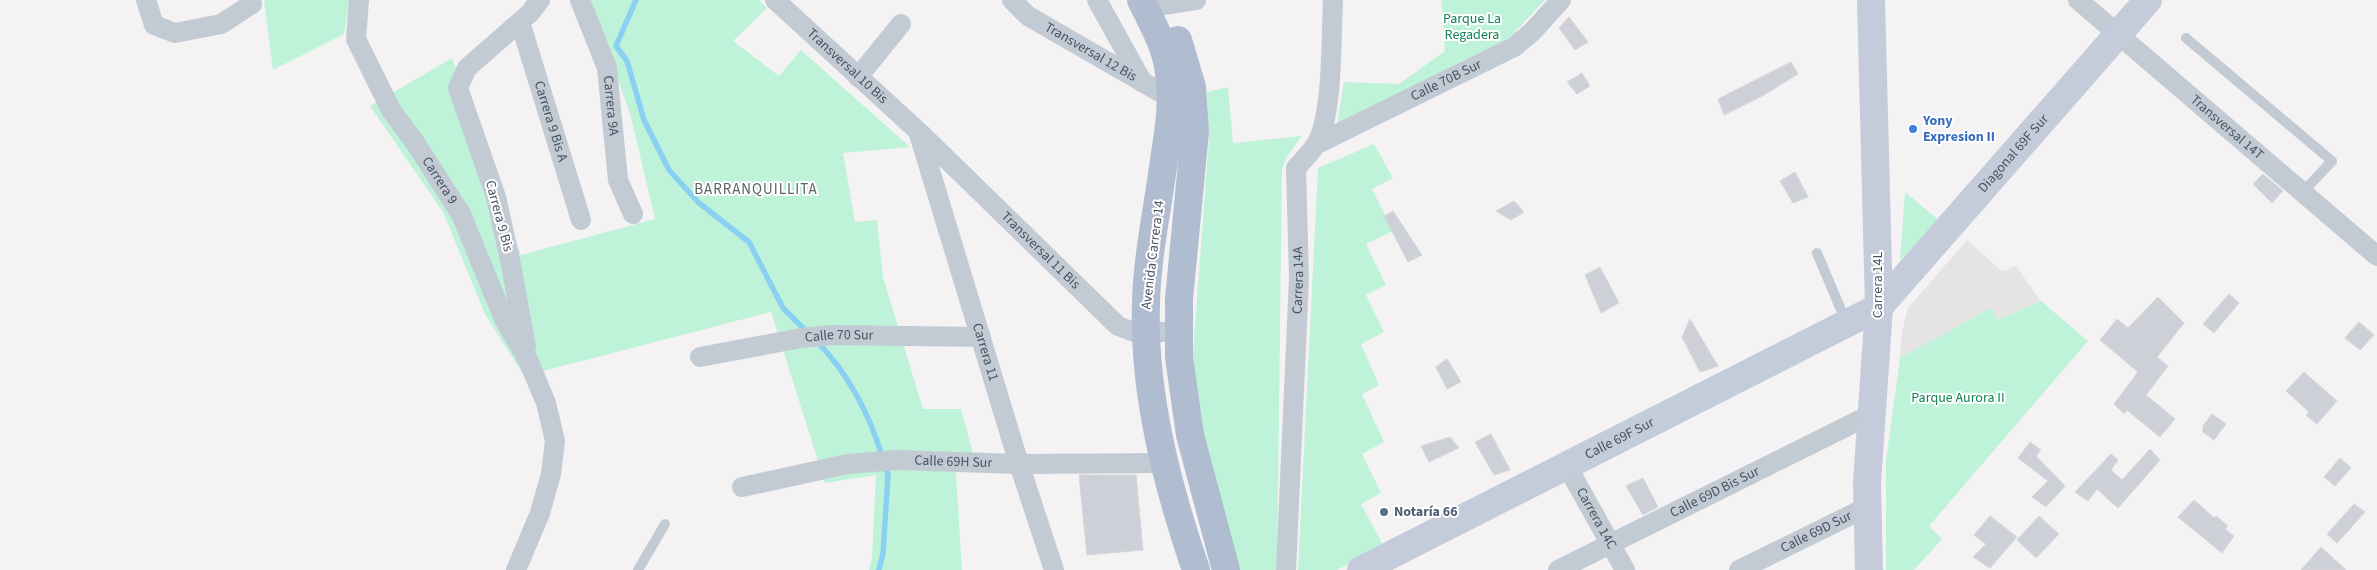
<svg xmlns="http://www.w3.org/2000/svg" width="2377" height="570" font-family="'Source Sans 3',sans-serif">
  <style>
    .education { fill: #e5e3e3 }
    .green { fill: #bff3d9 }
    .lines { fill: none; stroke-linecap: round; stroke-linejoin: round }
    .stream { stroke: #8ad0f2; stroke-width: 5.5 }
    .building { fill: #cdd0d6; stroke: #d5d7dd }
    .lane { stroke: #c2cad4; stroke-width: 10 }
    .street { stroke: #c2cad4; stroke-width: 20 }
    .secondary { stroke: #c4ccdb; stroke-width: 28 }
    .primary { stroke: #b0bdd1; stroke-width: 28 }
    .shop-dot { fill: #3f7fe0; stroke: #fff; stroke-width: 2 }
    .service-dot { fill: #5c6f8a; stroke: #fff; stroke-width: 2 }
    .labels { text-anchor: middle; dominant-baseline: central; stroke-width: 4; stroke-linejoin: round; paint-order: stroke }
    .park-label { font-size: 14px; fill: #128357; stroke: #fff }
    .street-label { font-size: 14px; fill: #485261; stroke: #fff }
    .shop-label { font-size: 14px; font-weight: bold; fill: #366cbe; stroke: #fff; text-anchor: start }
    .service-label { font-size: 14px; font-weight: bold; fill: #4e5e75; stroke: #fff; text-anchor: start }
    .neighbourhood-label { font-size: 15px; letter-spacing: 1px; fill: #5d6167; stroke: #fff }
  </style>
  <rect width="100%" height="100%" fill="#f4f2f2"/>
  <path class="education" d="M1967,240L2002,271L2016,266L2041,301L1998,320L1991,308L1900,358L1902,332L1908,308Z"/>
  <path class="green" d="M264,0H350L344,34L273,70Z
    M591,0H759L767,8L733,41L779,76L801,50L910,147L843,153L855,222L877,220L883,277L923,409H961L978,472H956L962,570H869L872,557L876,475L825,483L771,312L524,376L485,314L443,212L370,106L452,58L521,255L655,219L631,117Z
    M1441,0H1545L1509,38L1336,130L1344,82L1399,84L1445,51Z
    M1228,87L1233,143L1302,136L1286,158L1282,170L1277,570H1236L1198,420L1193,353L1209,139L1207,92Z
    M1374,144L1393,178L1372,189L1393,231L1366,244L1386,285L1366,295L1384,332L1361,344L1379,385L1362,394L1384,442L1362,454L1381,493L1361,504L1383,545L1337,570H1298L1318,168Z
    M1905,192L1941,222L1900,260Z
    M2041,301L2088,341L1929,526L1942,539L1914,570H1886V460L1900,358L1991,308L1998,320Z"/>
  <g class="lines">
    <path class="stream" d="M636,0L616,46L627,61L644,120L669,170L699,203L749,242L783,308L807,332
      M817,342C848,372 870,416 882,456
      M879,570L883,553L888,475L885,465"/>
  </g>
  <path class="building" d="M1569,17L1588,42L1575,50L1559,28Z
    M1791,62L1798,74L1764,95L1724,115L1718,99Z
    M1582,73L1590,86L1577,94L1567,82Z
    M1795,172L1808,197L1793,203L1780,181Z
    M2263,174L2283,191L2272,203L2253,184Z
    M1514,201L1524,212L1511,220L1496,211Z
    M1393,211L1422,255L1408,262L1384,216Z
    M1600,267L1619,303L1601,313L1585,275Z
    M2229,294L2239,303L2214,333L2203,324Z
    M2158,297L2184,323L2157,357L2168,366L2146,395L2175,419L2160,437L2127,410L2124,414L2114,404L2138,372L2100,340L2117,319L2128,328Z
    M1690,319L1718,366L1700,372L1682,337Z
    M2359,322L2374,335L2360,350L2345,338Z
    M1447,359L1461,382L1447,389L1436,367Z
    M2304,372L2337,401L2317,424L2306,415L2309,412L2286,391Z
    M2212,414L2226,424L2214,440L2203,432V426Z
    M1491,434L1510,470L1494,475L1475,442Z
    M1450,437L1459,448L1429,462L1421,446Z
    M2030,442L2041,450L2036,456L2065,486L2046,507L2032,497L2048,481L2018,458Z
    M2150,449L2160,460L2118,508L2097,489L2088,501L2075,492L2111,454L2118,460L2111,470L2122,480Z
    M2340,458L2351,468L2335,486L2324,477Z
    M1079,475H1136L1143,550L1087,555Z
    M1643,478L1658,507L1643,515L1626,486Z
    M2194,500L2214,518L2216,516L2228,526L2225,529L2234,536L2222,553L2178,517Z
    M2354,504L2365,512L2337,543L2327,534Z
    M1990,516L2017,537L1990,568L1973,557L1986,544L1974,535Z
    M2039,516L2059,534L2036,558L2017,540Z
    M2321,547L2346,570H2301Z"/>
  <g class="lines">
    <path class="lane" d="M2186,38L2332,161L2303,192
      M1817,253L1847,324
      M638,570L665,524"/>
    <g class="street">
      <path d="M146,0L154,25L175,33L221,24L252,4L251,0"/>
      <path id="s1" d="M359,0L356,39L391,110L416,144L461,214L504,319L529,362L546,403L555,441L551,474L540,513L516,570"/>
      <path id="s2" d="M580,0L607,68L618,180L633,214"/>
      <path id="s3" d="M775,0L919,132L1118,326L1134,332H1178"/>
      <path id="s4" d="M1012,0L1028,16L1172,99"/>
      <path d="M1097,0L1143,83"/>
      <path id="s5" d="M2078,0L2377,256"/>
      <path d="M1163,5L1196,0"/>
      <path id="s6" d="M520,22L581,220"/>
      <path d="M858,77L901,24"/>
      <path id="s7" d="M919,134L1019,464L1054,570"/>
      <path id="s8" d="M1317,144L1514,47L1533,31L1561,0"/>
      <path d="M526,347L511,265L496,197L458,88L467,68L530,13L540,0"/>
      <path id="s9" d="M700,357L801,338L834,335L981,337"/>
      <path id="s10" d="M1567,466L1625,570"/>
      <path id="s11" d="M742,487L848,464L896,460L1019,464L1166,463"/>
      <path id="s12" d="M1286,570L1299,278L1296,168C1303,160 1313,151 1318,141C1333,110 1331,37 1333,0"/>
      <path id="s13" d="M1558,570L1872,414"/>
      <path id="s14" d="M1739,570L1867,507"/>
    </g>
    <g class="secondary">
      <path id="s15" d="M1361,570L1879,307L2148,0"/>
      <path d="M1869,570L1867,483L1879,307L1871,0"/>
    </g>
    <path class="primary" d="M1141,0C1151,21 1164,43 1168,66C1174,99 1169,128 1164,160C1158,207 1147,256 1146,303C1143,393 1167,485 1196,570
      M1178,40L1192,87L1195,132L1179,299V357L1190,435L1226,570"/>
  </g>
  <circle class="shop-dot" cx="1913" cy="129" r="5"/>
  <circle class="service-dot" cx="1384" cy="512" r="5"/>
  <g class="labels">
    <g class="park-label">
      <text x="1472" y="19">Parque La<tspan x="1472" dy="16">Regadera</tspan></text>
      <text x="1958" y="398">Parque Aurora II</text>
    </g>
    <g class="street-label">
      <text stroke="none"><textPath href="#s4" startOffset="95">Transversal 12 Bis</textPath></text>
      <text stroke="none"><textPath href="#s3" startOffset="98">Transversal 10 Bis</textPath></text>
      <text stroke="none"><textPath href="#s8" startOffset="144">Calle 70B Sur</textPath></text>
      <text stroke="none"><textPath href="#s2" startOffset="111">Carrera 9A</textPath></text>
      <text stroke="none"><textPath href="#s6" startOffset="104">Carrera 9 Bis A</textPath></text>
      <text stroke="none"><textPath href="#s5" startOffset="196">Transversal 14T</textPath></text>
      <text stroke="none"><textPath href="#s15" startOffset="785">Diagonal 69F Sur</textPath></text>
      <text stroke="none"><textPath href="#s1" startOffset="204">Carrera 9</textPath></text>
      <text transform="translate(499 216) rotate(75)">Carrera 9 Bis</text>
      <text stroke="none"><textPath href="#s3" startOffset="365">Transversal 11 Bis</textPath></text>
      <text transform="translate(1153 255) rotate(-83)">Avenida Carrera 14</text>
      <text stroke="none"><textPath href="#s12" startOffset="290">Carrera 14A</textPath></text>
      <text transform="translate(1878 285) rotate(-90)">Carrera 14L</text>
      <text stroke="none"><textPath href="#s9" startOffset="141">Calle 70 Sur</textPath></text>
      <text stroke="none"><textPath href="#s7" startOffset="228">Carrera 11</textPath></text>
      <text stroke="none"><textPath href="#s15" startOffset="290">Calle 69F Sur</textPath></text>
      <text stroke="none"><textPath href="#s11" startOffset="214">Calle 69H Sur</textPath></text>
      <text stroke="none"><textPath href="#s13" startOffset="175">Calle 69D Bis Sur</textPath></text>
      <text stroke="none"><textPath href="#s10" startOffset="60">Carrera 14C</textPath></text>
      <text stroke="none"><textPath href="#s14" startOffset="86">Calle 69D Sur</textPath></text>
    </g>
    <g class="shop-label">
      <text x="1923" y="121">Yony<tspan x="1923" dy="16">Expresion II</tspan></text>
    </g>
    <g class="service-label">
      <text x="1394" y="512">Notaría 66</text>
    </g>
    <g class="neighbourhood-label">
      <text x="756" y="189">BARRANQUILLITA</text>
    </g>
  </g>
</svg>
